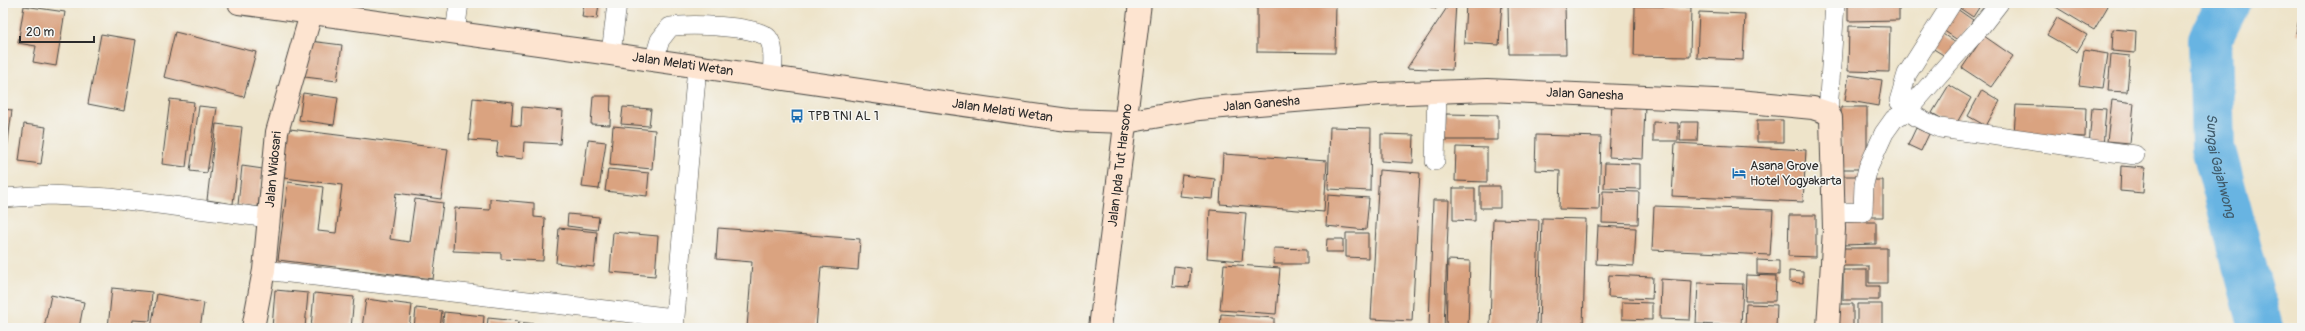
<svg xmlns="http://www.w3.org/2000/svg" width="2305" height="331" font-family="Pangolin,sans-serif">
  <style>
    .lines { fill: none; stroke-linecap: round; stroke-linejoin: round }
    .river { stroke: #68b4e2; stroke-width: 44 }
    .building { fill: #daa380 }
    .street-casing { stroke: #484743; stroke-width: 20 }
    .secondary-casing { stroke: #484743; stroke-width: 24 }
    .street { stroke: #fff; stroke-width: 19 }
    .secondary { stroke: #fde4d0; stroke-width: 22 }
    .labels { text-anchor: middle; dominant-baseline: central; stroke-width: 3; stroke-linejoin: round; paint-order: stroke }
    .street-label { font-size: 13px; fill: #2b2b2b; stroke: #f6f6f2 }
    .poi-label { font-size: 13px; fill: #2b2b2b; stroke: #f6f6f2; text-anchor: start }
    .water-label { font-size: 14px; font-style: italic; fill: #405b6b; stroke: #f6f6f2 }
  </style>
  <rect width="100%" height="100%" fill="#f6f6f2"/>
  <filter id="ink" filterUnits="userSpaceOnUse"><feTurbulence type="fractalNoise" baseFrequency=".025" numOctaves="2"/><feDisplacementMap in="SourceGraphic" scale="8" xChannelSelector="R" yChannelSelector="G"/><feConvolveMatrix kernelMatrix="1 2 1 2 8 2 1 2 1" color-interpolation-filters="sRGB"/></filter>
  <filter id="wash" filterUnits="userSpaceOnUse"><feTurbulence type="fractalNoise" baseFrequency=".012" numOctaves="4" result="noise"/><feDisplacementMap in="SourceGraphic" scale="16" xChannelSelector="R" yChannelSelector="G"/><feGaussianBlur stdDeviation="0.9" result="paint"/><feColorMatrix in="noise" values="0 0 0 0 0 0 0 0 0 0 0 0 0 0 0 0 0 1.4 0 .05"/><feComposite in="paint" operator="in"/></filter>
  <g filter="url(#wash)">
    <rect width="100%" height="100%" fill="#eee4ca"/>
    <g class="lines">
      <path class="river" id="s1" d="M2228,3L2210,39L2213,147L2261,328"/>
    </g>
    <g id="blocks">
      <path class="building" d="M584,3H599L597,19L582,17Z
        M1257,3H1336L1335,53L1257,52Z
        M1420,3H1438L1436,9Z
        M1450,3H1456L1452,70L1407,68Z
        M1466,3H1502L1499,45L1464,43Z
        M1508,3H1565L1566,54H1509Z
        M1848,3H1899V20L1848,21Z
        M1956,3H1982L1973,17L1955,5Z
        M2049,3H2103L2108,6L2094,30Z
        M24,6L65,12L56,66L33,62L36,46L18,43Z
        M1635,6L1691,7L1690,57L1634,56Z
        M1957,9L1973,20L1959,41L1943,30Z
        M2301,10L2302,33H2296Z
        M1699,12L1745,14L1743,60L1697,58Z
        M2057,18L2087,35L2077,52L2047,35Z
        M1849,26L1890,27L1889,72L1848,71Z
        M2113,29L2136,31L2135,53L2112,51Z
        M1937,30L1959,45L1950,59L1927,45Z
        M175,32L256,52L244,97L164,77Z
        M101,34L136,40L124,111L88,104Z
        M1984,36L2013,56L1991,87L1962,68Z
        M310,41L342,45L337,81L305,77Z
        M2084,50L2108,54L2103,88L2079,85Z
        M2111,54L2130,56L2127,92L2108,91Z
        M1849,75L1882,80L1878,106L1845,100Z
        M1949,85L1971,98L1955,126L1932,113Z
        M1982,90L2000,101L1986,126L1968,116Z
        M303,93L338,98L334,125L299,120Z
        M593,96H611L610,125L591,124Z
        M473,98L513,102L511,125L521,126L522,107L563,111L560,144L524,142L523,159L496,156L498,142L469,140Z
        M170,99L194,102L186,167L162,164Z
        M2112,100L2134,103L2130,143L2107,141Z
        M1612,102L1645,104L1643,159L1609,157Z
        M2016,105L2086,108L2085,137L2014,134Z
        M199,106L217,108L207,173L190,171Z
        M623,107L651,109L649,126L621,124Z
        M1841,107H1867V169H1841Z
        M2092,108L2106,109L2103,147L2089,146Z
        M3,109L12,110L6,157H3Z
        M1446,114L1498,115V140H1445Z
        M1757,120H1783V142H1757Z
        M1653,122L1678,123V141H1653Z
        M1681,122H1698L1697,141H1680Z
        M24,124L46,127L41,164L19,161Z
        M216,124L242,127L233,204L207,200Z
        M613,126L655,130L652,169L610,165Z
        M1330,127L1371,128L1370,191L1328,189Z
        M282,128L448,149L441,199L396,193L390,239L409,242L415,199L443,203L433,279L278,260L288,182L323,187L318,231L336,233L342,185L276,177Z
        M1916,128L1929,134L1921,151L1908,145Z
        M1381,134L1414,135L1413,163L1381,161Z
        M1536,135L1601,137L1599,210L1559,209L1560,171L1535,170Z
        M588,140L606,142L599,189L582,187Z
        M1675,143L1806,150L1803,202L1672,196Z
        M1456,147L1487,148V182L1455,181Z
        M1223,154L1327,161L1324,212L1220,204Z
        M1605,163L1640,164V189L1604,188Z
        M242,166L263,169L258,207L238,205Z
        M2121,166L2145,168L2143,193L2120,191Z
        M608,169L649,173L647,196L605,191Z
        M1379,170L1420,173L1412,321L1371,319Z
        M1182,175L1215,179L1213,199L1179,196Z
        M1842,176H1862V207H1842Z
        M1866,180H1883V217H1866Z
        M1480,186H1500V208H1480Z
        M1453,188H1475V221L1453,220Z
        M1603,191L1639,192L1638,224L1602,223Z
        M1328,195L1369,198L1366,230L1326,226Z
        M490,199L534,203V217L545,218L543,261L501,259V253L453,251L455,208L490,210Z
        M1433,200H1449L1444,328H1429Z
        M1654,206L1773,210L1770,255L1652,250Z
        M1210,210L1246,213L1242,261L1207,258Z
        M568,214L599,217L597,230L567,226Z
        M1789,215H1816V257L1788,256Z
        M1542,218L1586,219L1583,328H1539Z
        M1493,219L1539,220L1536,328H1490Z
        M1843,222H1876V244L1843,245Z
        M1598,226L1636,228L1634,266L1596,264Z
        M559,228L597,232L594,267L556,263Z
        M718,228L860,239L858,270L821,267L816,328H747L752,262L716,259Z
        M613,232L658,236L655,276L610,272Z
        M1346,233H1368V258L1346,257Z
        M1327,239H1343V252H1326Z
        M1274,248L1307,249V264H1273Z
        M1842,248H1887V283H1869V266H1842Z
        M1448,260L1470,261L1468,328H1446Z
        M1757,260L1779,261V275L1757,274Z
        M1224,264L1280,268L1276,314L1220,310Z
        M1174,266L1191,268L1189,287L1172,286Z
        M1843,270H1867V286H1879V300H1843Z
        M1789,271L1803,272V283L1789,282Z
        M1609,275L1653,277L1652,299L1608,297Z
        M1746,275L1776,276L1775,301H1745Z
        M1661,279L1692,281L1690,320L1660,319Z
        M1698,283L1743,284L1741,326L1696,324Z
        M112,288L152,292L150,321L133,320L132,328H108Z
        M275,290L308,293L305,328H272Z
        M314,293L354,297L351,328H311Z
        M157,294L204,303L200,328H151Z
        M51,295L84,302L79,328H44Z
        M366,299L412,305L409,328H362Z
        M1622,302L1652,303V320L1622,319Z
        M1746,304L1777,305L1776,328L1745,327Z
        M1832,304H1853V328H1832Z
        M1857,304H1882V328H1857Z
        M416,308L442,311L440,328H414Z
        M444,312L484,316L483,328H442Z
        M1221,314L1274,318V328H1220Z
        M488,318L518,321L517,328H487Z
        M519,322L543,325V328H519Z"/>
    </g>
  </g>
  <g filter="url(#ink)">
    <use href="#blocks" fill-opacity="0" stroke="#484743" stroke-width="1"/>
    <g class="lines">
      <g class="street-casing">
        <path id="street" d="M1952,3L1907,74L1899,101C1910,115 1924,122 1940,128L2135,155
          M455,33L459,3
          M611,54L617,3
          M654,60L660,40L670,27C687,24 757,25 768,38C776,48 772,67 772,78
          M1828,113L1835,3
          M1435,161L1437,92
          M3,198L50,195L110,198L269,218
          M1834,213L1863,212L1864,184L1868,168L1884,133L1894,119L1907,111L1978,30L1999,3
          M264,270L674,318
          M674,328L697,67"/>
      </g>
      <g class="secondary-casing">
        <g id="secondary">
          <path id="s2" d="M239,3L611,54L1068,120L1126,122L1199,109L1380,94L1487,90L1738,101L1813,108L1828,113L1831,118L1834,229L1828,328"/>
          <path id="s3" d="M253,328L264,270L277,132L311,14"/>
          <path id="s4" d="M1100,328L1140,3"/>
        </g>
      </g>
      <use href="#street" class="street"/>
      <use href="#secondary" class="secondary"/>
    </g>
  </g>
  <defs>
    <g id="bus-bare" transform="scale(1.08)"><path d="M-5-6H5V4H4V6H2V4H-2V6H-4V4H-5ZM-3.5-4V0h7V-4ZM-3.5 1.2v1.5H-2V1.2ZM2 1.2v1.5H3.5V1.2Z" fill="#1f6fb2" stroke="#f6f6f2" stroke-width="2.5" paint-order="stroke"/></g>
    <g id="hotel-bare" transform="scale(1.08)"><path d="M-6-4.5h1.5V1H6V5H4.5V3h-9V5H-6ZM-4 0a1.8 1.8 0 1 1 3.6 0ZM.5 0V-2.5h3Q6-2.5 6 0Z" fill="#1f6fb2" stroke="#f6f6f2" stroke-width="2.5" paint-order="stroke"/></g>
  </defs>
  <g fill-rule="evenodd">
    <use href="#bus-bare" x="797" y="116"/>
    <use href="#hotel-bare" x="1739" y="173"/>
  </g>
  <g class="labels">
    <g class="street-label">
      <text stroke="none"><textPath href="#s2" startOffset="448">Jalan Melati Wetan</textPath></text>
      <text stroke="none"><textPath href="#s2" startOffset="1356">Jalan Ganesha</textPath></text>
      <text stroke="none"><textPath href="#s2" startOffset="1032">Jalan Ganesha</textPath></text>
      <text stroke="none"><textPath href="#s2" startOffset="771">Jalan Melati Wetan</textPath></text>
      <text stroke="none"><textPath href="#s4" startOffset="164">Jalan Ipda Tut Harsono</textPath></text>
      <text stroke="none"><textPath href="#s3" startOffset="160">Jalan Widosari</textPath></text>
    </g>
    <g class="poi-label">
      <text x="808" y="116">TPB TNI AL 1</text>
      <text x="1750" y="166">Asana Grove<tspan x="1750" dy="15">Hotel Yogyakarta</tspan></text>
    </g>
    <g class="water-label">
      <text stroke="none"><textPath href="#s1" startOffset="168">Sungai Gajahwong</textPath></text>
    </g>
  </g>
  <rect width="2305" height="331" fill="none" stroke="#f6f6f2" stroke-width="16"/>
  <path d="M20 36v6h74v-6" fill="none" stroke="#2b2b2b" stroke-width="2"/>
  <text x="26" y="36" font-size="12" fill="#2b2b2b" stroke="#f6f6f2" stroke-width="3" paint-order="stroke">20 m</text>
</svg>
